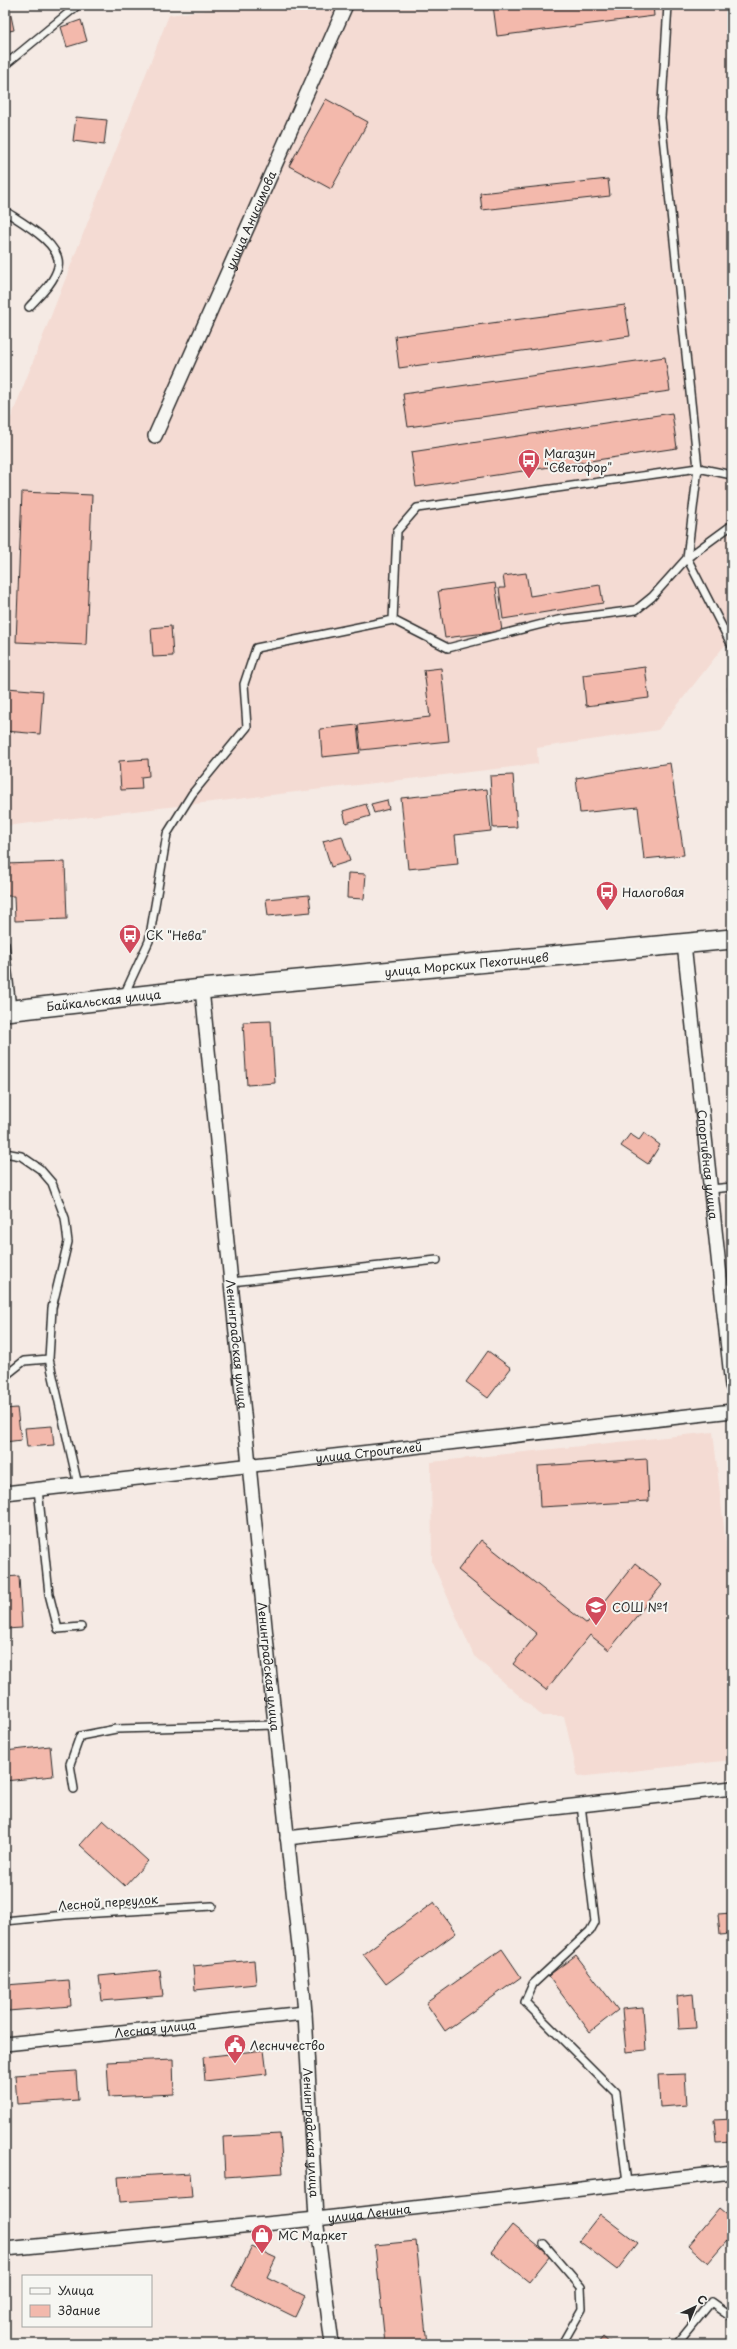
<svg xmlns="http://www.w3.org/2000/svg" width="737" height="2349" font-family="'Playpen Sans',sans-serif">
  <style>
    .built { fill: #f4dbd3 }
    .building { fill: #f3b9ac; stroke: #2b2b2b }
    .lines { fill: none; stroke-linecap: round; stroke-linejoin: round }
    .lane-casing { stroke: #2b2b2b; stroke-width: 10 }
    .street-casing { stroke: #2b2b2b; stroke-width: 16 }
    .secondary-casing { stroke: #2b2b2b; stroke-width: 22 }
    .lane { stroke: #f6f6f2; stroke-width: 7 }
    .street { stroke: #f6f6f2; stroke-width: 13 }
    .secondary { stroke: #f6f6f2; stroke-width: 19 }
    .labels { text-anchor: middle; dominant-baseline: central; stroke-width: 4; stroke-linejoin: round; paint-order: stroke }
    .street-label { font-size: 12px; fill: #2b2b2b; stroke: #f6f6f2 }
    .poi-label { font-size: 12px; fill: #2b2b2b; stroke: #f6f6f2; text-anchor: start }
  </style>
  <rect width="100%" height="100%" fill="#f5eae4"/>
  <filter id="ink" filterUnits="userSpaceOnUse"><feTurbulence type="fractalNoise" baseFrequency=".025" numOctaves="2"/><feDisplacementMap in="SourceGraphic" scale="8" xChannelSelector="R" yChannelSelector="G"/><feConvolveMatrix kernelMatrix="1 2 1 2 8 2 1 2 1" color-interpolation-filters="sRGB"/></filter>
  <g filter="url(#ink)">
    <path class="built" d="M243,5H732V636L658,730L537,748L538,764L5,826V433L169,15Z
      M713,1432L732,1597V1760L578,1777L564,1716H542L474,1656L432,1562L431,1462Z"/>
    <path class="building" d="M493,5H653L654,16L497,36Z
      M10,11L14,30L5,32V12Z
      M81,20L87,41L67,47L61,27Z
      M326,99L368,122L331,189L289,166Z
      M76,117L107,120L104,145L73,141Z
      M608,179L610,196L482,210L480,193Z
      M625,305L630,336L399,368L395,336Z
      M665,357L670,391L408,427L403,394Z
      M672,413L677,448L416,487L411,452Z
      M22,492L92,495L86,645L16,642Z
      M526,573L530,596L600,585L603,603L503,619L499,588H505L503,576Z
      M495,583L502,631L445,638L438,591Z
      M171,626L173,656L153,657L151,628Z
      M645,667L649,698L586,706L583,675Z
      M441,668L449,741L361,750L358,725L430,717L424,670Z
      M732,686V724L731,725L728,687Z
      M7,688L43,691L40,734L5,731Z
      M357,725L360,753L322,757L320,729Z
      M148,759L149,776L141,777L142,789L121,790L119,761Z
      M670,763L684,855L644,859L638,807L580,813L576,778Z
      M513,775L517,827L493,828L490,776Z
      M487,789L491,831L455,835L458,864L408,869L401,798Z
      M387,800L389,809L374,813L371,804Z
      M366,804L370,816L346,823L343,811Z
      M342,836L350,861L331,867L323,841Z
      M65,862L67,919L15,921L14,896H5V864Z
      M348,873L366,874L364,899L347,898Z
      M309,895L311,912L268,916L266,899Z
      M271,1021L275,1083L247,1085L243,1022Z
      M644,1133L660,1145L648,1164L621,1146L630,1134L639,1140Z
      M488,1351L511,1368L488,1398L466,1382Z
      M17,1408L21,1440L5,1442V1409Z
      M52,1426L54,1445L27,1447L25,1428Z
      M647,1459L649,1501L540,1507L538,1466Z
      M481,1540L587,1624L635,1563L662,1585L609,1650L590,1635L546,1690L513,1664L537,1634L458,1570Z
      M19,1576L22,1628L5,1629V1577Z
      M50,1746L53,1776L5,1781V1751Z
      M103,1820L148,1861L125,1886L80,1845Z
      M434,1902L456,1933L386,1984L363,1954Z
      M732,1913V1934L720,1935L718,1914Z
      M502,1949L521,1977L445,2031L426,2003Z
      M576,1955L618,2010L590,2032L548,1976Z
      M254,1960L256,1984L195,1990L193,1966Z
      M160,1970L163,1996L102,2001L99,1976Z
      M69,1980L71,2006L8,2011L6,1985Z
      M693,1994L696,2028L679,2029L677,1996Z
      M643,2007L646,2050L626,2052L622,2009Z
      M264,2050L267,2074L205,2081L203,2057Z
      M173,2059L174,2094L109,2097L107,2062Z
      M76,2071L78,2100L17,2104L15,2075Z
      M685,2074L687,2105L660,2107L658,2075Z
      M732,2119V2141L716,2142L714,2120Z
      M280,2134L283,2173L225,2177L223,2137Z
      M190,2173L192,2197L120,2202L118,2177Z
      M719,2208L732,2219V2235L708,2263L688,2245Z
      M600,2214L638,2243L617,2270L579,2241Z
      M512,2225L550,2256L529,2282L491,2252Z
      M416,2241L427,2344H385L375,2245Z
      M252,2247L276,2258L267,2277L305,2296L295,2317L232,2286Z
      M603,2337L611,2344H597Z"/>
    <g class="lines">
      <g class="lane-casing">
        <path id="lane" d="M668,5L661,118L698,468L687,558L732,646
          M5,65L78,5
          M5,211C21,222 63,244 58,267C54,283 39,296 29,307
          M393,620L397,531L417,508L698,468L732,475
          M5,944L12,1009
          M124,995L149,941L167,834L192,794L247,727L244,684L256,648L393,620L448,648L558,620L636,610L652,597L687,558L732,525
          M5,1153L21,1156L40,1169L52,1183L65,1218L68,1242L52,1308L49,1359L78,1485
          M711,1189L732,1187
          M231,1282L437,1260
          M5,1376L24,1361L49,1359
          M38,1489L49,1594L58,1629L81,1627
          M74,1789L70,1764L80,1736L116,1729L275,1725
          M581,1805L595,1922L590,1931L533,1984L525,2002L616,2093L627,2183
          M5,1921L65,1915L212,1906
          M544,2244L581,2287L582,2309L562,2344
          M677,2344L711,2302L732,2317"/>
      </g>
      <g class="street-casing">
        <g id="street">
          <path id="s1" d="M155,436L346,5"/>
          <path id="s2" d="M684,944L732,1386"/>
          <path id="s3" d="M202,989L270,1677L300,1955L305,2013L316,2219L332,2344"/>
          <path id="s4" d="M5,1493L732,1411"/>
          <path d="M287,1838L732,1788"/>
          <path id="s5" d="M5,2044L305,2013"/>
          <path id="s6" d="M5,2249L316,2219L732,2172"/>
        </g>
      </g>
      <g class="secondary-casing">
        <g id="secondary">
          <path id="s7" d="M5,1011L202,989L732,939"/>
        </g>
      </g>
      <use href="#lane" class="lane"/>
      <use href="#street" class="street"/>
      <use href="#secondary" class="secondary"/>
    </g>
  </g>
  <defs>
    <g id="bus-pin" transform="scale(1.15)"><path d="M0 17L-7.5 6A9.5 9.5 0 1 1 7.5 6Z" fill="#d1495b" stroke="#f6f6f2"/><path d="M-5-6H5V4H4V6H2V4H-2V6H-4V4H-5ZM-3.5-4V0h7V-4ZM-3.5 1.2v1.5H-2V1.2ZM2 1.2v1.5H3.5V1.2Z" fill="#fff"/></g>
    <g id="school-pin" transform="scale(1.15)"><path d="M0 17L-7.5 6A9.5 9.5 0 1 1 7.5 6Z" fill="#d1495b" stroke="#f6f6f2"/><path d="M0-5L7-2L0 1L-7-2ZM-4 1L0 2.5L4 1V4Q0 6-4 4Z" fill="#fff"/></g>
    <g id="civic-pin" transform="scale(1.15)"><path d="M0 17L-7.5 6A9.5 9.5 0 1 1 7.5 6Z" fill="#d1495b" stroke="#f6f6f2"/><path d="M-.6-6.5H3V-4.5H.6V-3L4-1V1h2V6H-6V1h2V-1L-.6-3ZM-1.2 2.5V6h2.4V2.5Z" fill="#fff"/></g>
    <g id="shop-pin" transform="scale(1.15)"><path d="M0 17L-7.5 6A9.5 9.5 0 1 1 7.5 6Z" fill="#d1495b" stroke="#f6f6f2"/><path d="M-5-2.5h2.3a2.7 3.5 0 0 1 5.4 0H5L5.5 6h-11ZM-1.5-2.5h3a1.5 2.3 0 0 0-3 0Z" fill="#fff"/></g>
  </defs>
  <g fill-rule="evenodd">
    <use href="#bus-pin" x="529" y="460"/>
    <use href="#bus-pin" x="607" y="892"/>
    <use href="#bus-pin" x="130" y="935"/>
    <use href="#school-pin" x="596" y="1607"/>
    <use href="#civic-pin" x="235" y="2045"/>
    <use href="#shop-pin" x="262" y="2235"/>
  </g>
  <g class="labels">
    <g class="street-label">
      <text stroke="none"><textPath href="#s1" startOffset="236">улица Анисимова</textPath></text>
      <text stroke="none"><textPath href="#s7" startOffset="464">улица Морских Пехотинцев</textPath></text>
      <text stroke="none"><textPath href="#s7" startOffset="99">Байкальская улица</textPath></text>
      <text stroke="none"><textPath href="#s2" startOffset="222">Спортивная улица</textPath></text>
      <text stroke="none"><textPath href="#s3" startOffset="357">Ленинградская улица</textPath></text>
      <text stroke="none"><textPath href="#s4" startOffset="366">улица Строителей</textPath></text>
      <text stroke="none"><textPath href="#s3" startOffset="681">Ленинградская улица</textPath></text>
      <text transform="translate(108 1902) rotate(-4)">Лесной переулок</text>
      <text stroke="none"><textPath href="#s5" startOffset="151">Лесная улица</textPath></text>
      <text stroke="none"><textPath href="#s3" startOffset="1149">Ленинградская улица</textPath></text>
      <text stroke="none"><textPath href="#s6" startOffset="366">улица Ленина</textPath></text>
    </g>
    <g class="poi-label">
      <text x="544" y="453">Магазин<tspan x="544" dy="14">"Светофор"</tspan></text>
      <text x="622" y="892">Налоговая</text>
      <text x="146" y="935">СК "Нева"</text>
      <text x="612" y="1607">СОШ №1</text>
      <text x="250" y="2045">Лесничество</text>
      <text x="278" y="2235">МС Маркет</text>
    </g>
  </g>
  <rect width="737" height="2349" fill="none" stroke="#f6f6f2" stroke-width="20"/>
  <rect x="10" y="10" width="717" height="2329" fill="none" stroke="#2b2b2b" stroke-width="1.5" filter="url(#ink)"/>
  <rect x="22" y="2275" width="130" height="52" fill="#f6f6f2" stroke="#a5a5a2"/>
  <rect x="30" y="2288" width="20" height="6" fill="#f6f6f2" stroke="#a5a5a2"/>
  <text x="58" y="2295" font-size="12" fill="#2b2b2b">Улица</text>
  <rect x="30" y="2305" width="20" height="12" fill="#f3b9ac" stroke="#a5a5a2"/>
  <text x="58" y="2315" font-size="12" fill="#2b2b2b">Здание</text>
  <g transform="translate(695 2307) rotate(44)" stroke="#f6f6f2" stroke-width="3" paint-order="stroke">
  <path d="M0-3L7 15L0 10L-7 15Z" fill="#2b2b2b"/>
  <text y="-6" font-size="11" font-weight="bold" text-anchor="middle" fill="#2b2b2b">С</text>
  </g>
</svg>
